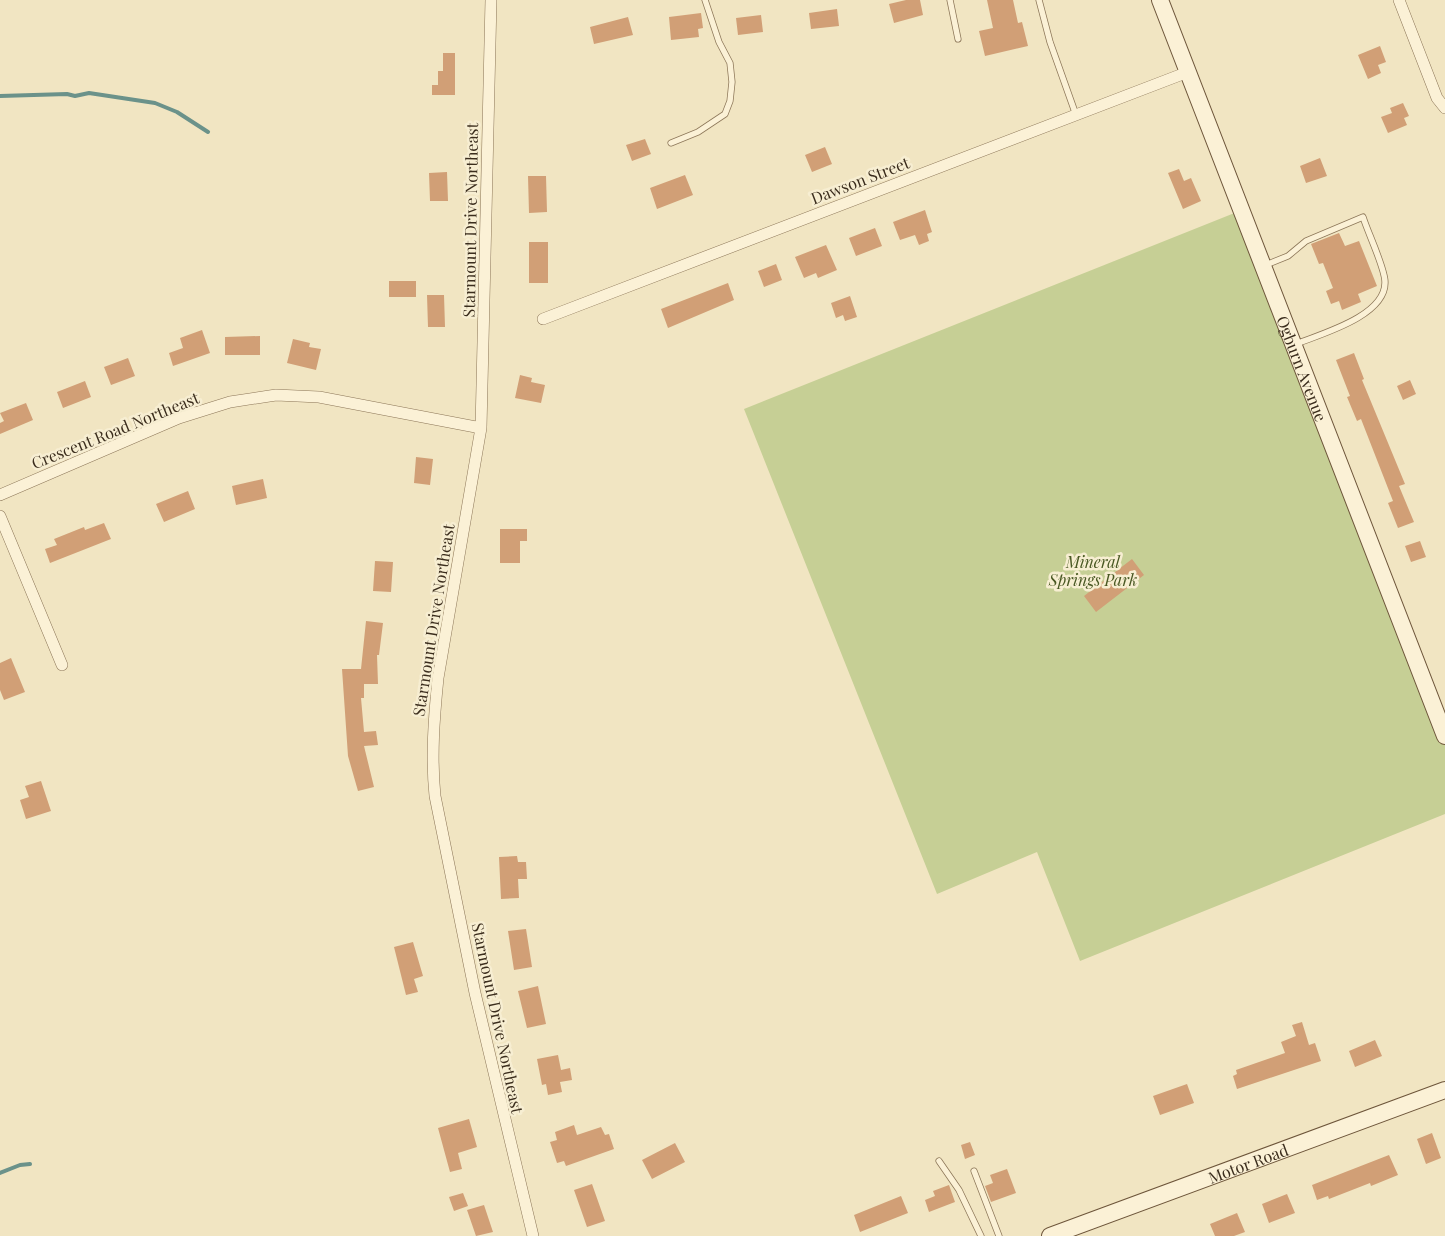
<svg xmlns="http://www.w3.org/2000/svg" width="1445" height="1236" font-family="'Playfair Display',serif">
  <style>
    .green { fill: #c6cf95 }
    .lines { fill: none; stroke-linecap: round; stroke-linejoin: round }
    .stream { stroke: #6b928a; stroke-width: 4 }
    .building { fill: #d19f76 }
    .lane-casing { stroke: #8c7658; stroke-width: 7 }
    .street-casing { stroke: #8c7658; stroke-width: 12 }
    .secondary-casing { stroke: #6e563b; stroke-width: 18 }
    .lane { stroke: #fbf1d6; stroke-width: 5.5 }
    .street { stroke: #fbf1d6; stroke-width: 11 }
    .secondary { stroke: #fbf1d6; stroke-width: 16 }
    .labels { text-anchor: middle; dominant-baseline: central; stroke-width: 5; stroke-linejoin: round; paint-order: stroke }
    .street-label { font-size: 16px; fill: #3b2d1d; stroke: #f7eed2 }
    .park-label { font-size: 16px; font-style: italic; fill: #495823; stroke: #f7eed2 }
  </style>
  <rect width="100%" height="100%" fill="#f1e5c2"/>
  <path class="green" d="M1237,212L1445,745V814L1080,961L1037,852L937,894L744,409Z"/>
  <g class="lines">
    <path class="stream" d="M0,96L67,94L75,96L89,93L155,103L177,112L208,132
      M0,1173L20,1165L30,1164"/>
  </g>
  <path class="building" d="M906,0H920L923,15L894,23L889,4Z
    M987,0H1013L1018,23L1022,22L1028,46L985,56L979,31L993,28Z
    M837,9L839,26L811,29L809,13Z
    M701,13L703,28L698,29L699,37L671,40L669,17Z
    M761,15L763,32L738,35L736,18Z
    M628,17L633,35L594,44L590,27Z
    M1380,46L1386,62L1378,65L1381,73L1368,79L1358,55Z
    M443,53H455V95H432V85H438V71H443Z
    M1403,103L1409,116L1404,118L1407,125L1388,133L1381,117L1392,113L1390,108Z
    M645,139L651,154L632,161L626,145Z
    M825,147L832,164L812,172L805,155Z
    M1320,158L1327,176L1306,183L1300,166Z
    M1179,169L1184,181L1191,178L1201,201L1183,209L1168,173Z
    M447,172L448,201H430L429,173Z
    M685,175L693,195L657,209L650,188Z
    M528,176H546L547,212L529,213Z
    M925,210L932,232L927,234L929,241L919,245L915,235L900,240L893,222Z
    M875,228L882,246L856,256L849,238Z
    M1339,233L1345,246L1359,241L1377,286L1358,294L1361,302L1342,310L1339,301L1331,304L1326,291L1333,288L1323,263L1319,264L1311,244Z
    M529,242H548V283H529Z
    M826,245L837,270L818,278L816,273L804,278L795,257Z
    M776,264L782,280L764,287L758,271Z
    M389,281H416V297H389Z
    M728,283L734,300L668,328L661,309Z
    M427,295H444L445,327H428Z
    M850,296L857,317L845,321L843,315L836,318L831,303Z
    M202,330L210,353L173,366L169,353L183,348L180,338Z
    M260,336V355H225V337Z
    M293,339L310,343L309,347L321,349L316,370L287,363Z
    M1354,353L1364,379L1362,380L1405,484L1399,486L1414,522L1398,528L1388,503L1393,501L1361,419L1357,421L1347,397L1350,396L1336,360Z
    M128,358L135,376L111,385L104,367Z
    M520,375L532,378L531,382L545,385L541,403L515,398Z
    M1410,380L1416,394L1403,400L1397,386Z
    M85,381L91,397L63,408L57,392Z
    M26,403L33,420L0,434V423L4,421L0,413Z
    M416,457L433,459L430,485L414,483Z
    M263,479L267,498L236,505L232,486Z
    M188,491L195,509L164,522L156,504Z
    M104,523L111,539L50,563L45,549L57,545L54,539L84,527L85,530Z
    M500,529H527V541H520V563H500Z
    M1420,541L1426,557L1411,562L1405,546Z
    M1132,559L1144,575L1096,612L1084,596Z
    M375,561L393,562L391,592L373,591Z
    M366,621L383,623L379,655H377L378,684H364V698H361L364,732L376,731L378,745L364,746L374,787L358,791L348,756L342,669H361Z
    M11,658L25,692L4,700L0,690V663Z
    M41,781L51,811L26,819L20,800L29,797L25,786Z
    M517,856L518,862H526L527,879H518L519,898L501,899L499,857Z
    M526,929L532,967L514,970L508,931Z
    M413,942L423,976L414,979L418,992L406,995L394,947Z
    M538,986L546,1024L527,1028L518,991Z
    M1302,1022L1309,1045L1315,1043L1321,1061L1237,1089L1233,1076L1237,1074L1236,1070L1285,1053L1281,1042L1296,1036L1292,1025Z
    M1375,1040L1382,1056L1355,1067L1349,1051Z
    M558,1055L561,1070L570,1068L572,1080L560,1082L562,1092L548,1095L546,1084L542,1085L537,1059Z
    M1187,1084L1194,1103L1160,1115L1153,1096Z
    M469,1119L477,1147L458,1153L462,1169L450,1172L438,1128Z
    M574,1125L577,1135L601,1127L605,1135L609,1134L614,1149L566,1166L564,1161L557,1163L550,1142L557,1140L555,1132Z
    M1432,1133L1441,1158L1426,1164L1417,1139Z
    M970,1142L975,1155L965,1159L961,1145Z
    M675,1143L685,1162L652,1179L642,1160Z
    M1389,1155L1398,1175L1371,1186L1370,1183L1329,1199L1328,1196L1317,1200L1312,1185Z
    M1007,1169L1016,1193L991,1202L985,1186L993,1183L990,1175Z
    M592,1184L605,1221L587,1227L574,1190Z
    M949,1185L955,1202L929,1212L925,1200L935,1196L933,1191Z
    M463,1193L468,1206L454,1211L449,1197Z
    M1287,1194L1295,1213L1269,1223L1262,1204Z
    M901,1196L908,1213L860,1232L854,1215Z
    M484,1205L493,1232L476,1236L467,1210Z
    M1237,1213L1245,1232L1234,1236H1215L1210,1224Z"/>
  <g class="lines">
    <g class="lane-casing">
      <path id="lane" d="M950,0L958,39
        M1039,0L1050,42L1076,115
        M671,143L698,132L725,114L730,101L732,82L730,63L719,42L705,0
        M1263,266L1288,256L1306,241L1363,217C1368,233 1385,268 1385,282C1386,316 1321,334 1296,344
        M939,1161L959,1190L981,1236
        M974,1171L999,1236"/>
    </g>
    <g class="street-casing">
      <path id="street" d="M491,0L481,428L438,678C434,718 431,757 435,796L475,993L533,1236
        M1399,0L1437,98L1445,108
        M543,319L1188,72
        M0,495L179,418L230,402L276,395L319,397L481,428
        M0,516L62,665"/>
    </g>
    <g class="secondary-casing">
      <g id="secondary">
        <path id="s1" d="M1160,0L1445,736"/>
        <path id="s2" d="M1050,1236L1445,1090"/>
      </g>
    </g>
    <use href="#lane" class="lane"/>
    <use href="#street" class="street"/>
    <use href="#secondary" class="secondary"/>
  </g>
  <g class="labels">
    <g class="street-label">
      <text transform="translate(860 180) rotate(-21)">Dawson Street</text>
      <text transform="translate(470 220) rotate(-89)">Starmount Drive Northeast</text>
      <text stroke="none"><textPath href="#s1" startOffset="395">Ogburn Avenue</textPath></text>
      <text transform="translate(115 430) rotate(-22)">Crescent Road Northeast</text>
      <text transform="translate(433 620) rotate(-81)">Starmount Drive Northeast</text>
      <text transform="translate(498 1018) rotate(78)">Starmount Drive Northeast</text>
      <text stroke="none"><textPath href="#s2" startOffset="211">Motor Road</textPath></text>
    </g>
    <g class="park-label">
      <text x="1093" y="561">Mineral<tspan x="1093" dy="18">Springs Park</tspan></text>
    </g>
  </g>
</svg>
